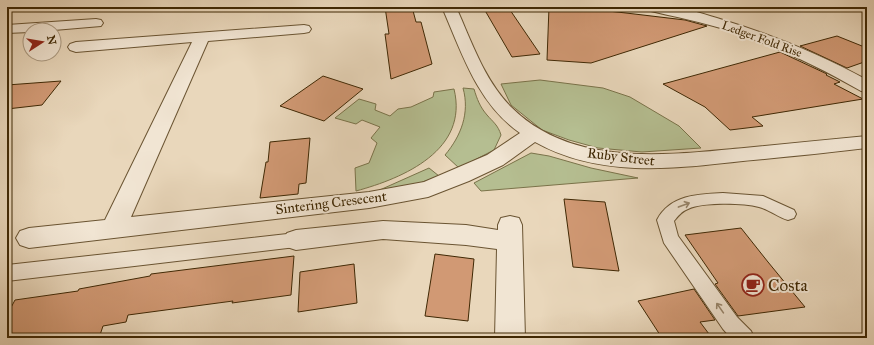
<svg xmlns="http://www.w3.org/2000/svg" width="874" height="345" font-family="'IM FELL Great Primer',serif">
  <style>
    .green { fill: #b5be91; stroke: #7a734a }
    .building { fill: #d19974; stroke: #3f2804 }
    .lines { fill: none; stroke-linecap: round; stroke-linejoin: round }
    .service-casing { stroke: #6a5432; stroke-width: 2 }
    .minor-casing { stroke: #6a5432; stroke-width: 2 }
    .service { fill: #f1e5d3; fill-rule: evenodd }
    .minor { fill: #f1e5d3; fill-rule: evenodd }
    .oneway { stroke: #98866c }
    .labels { text-anchor: middle; dominant-baseline: central; stroke-width: 4; stroke-linejoin: round; paint-order: stroke }
    .far-street-label { font-size: 12px; fill: #3f2804; stroke: #f1e5d3 }
    .street-label { font-size: 14px; fill: #3f2804; stroke: #f1e5d3 }
    .near-poi-label { font-size: 17px; fill: #3f2804; stroke: #f1e5d3; text-anchor: start }
  </style>
  <rect width="100%" height="100%" fill="#e9d7bb"/>
  <filter id="stains"><feTurbulence type="fractalNoise" baseFrequency=".005" numOctaves="4"/><feColorMatrix values="0 0 0 0 .2 0 0 0 0 .09 0 0 0 0 .02 0 0 0 .5 -.17"/></filter>
  <radialGradient id="worn" r=".72"><stop offset=".6" stop-color="#630" stop-opacity="0"/><stop offset="1" stop-color="#630" stop-opacity=".3"/></radialGradient>
  <path class="green" d="M540,80L603,88L630,97L679,126L701,148L642,152L598,148L569,140L542,130L511,105L501,84Z
    M463,88L474,89C477,99 480,107 487,115C493,122 498,125 501,135L494,150L459,168L445,155C461,136 470,113 463,88Z
    M454,89C469,150 404,178 356,191L355,168L369,163L377,143L371,138L380,127L362,120L356,124L335,118L359,99L376,104L375,110L390,116L398,109L411,107L433,97L434,92Z
    M531,153L549,156L591,168L638,178L481,191L474,183Z
    M429,168L439,176L412,186L373,193Z"/>
  <path class="building" d="M385,7H412L416,22H421L432,64L391,79L385,34H389Z
    M483,7H508L540,54L512,57Z
    M549,7H572L626,13L685,20L707,26L591,63L547,60Z
    M837,36L867,48V61L847,68L800,46Z
    M780,52L827,74L826,75L840,82L834,84L863,99L752,117L763,126L730,130L705,107L663,84Z
    M323,76L363,89L324,121L280,106Z
    M61,81L42,105L7,109V85Z
    M310,138L306,183L299,184L298,194L260,198L266,162H268L270,142Z
    M564,199L605,202L619,271L573,267Z
    M741,228L768,262L805,307L738,316L715,284L718,283L685,235Z
    M435,254L474,259L468,321L425,316Z
    M294,256L291,295L232,303L233,301L128,315L126,322L103,326L99,338H7V315L15,300L78,291L79,289L150,276L151,274Z
    M354,264L357,303L298,312L300,272Z
    M694,289L715,320L700,322L712,338H662L638,301Z"/>
  <g class="lines">
    <g class="service-casing">
      <path id="service" d="M723,193L763,196L794,210L796,214L794,218L788,220C778,217 770,210 759,207C743,203 703,202 688,209C682,211 678,216 674,221L678,236L737,317L751,331L754,338H731L723,329L664,243L657,220C670,195 698,194 723,193Z
        M296,233L302,235L305,240L302,245L296,247L7,281V265Z"/>
    </g>
    <g class="minor-casing">
      <path id="minor" d="M442,7H456C471,40 484,80 511,107C572,168 667,155 744,148C785,144 826,140 867,136V148C826,153 784,157 743,161C673,169 599,178 535,142L503,165L469,181L428,197L369,208L29,248L20,245L16,238L20,231L29,228L105,220L192,42L76,52L70,50L68,47L70,44L76,42L304,25L309,26L311,29L309,32L304,33L208,41L131,217L369,192L424,182L487,155L520,133C477,103 462,53 442,7Z
        M645,7C654,7 664,6 673,7C690,9 707,15 723,20C773,35 821,55 867,80V92L861,91C819,67 776,46 730,31C703,22 675,17 647,10Z
        M96,19L101,20L103,23L101,26L54,30H30V32L7,33V25Z
        M510,216L519,218L522,225L525,338H495L497,249L466,245L383,239L296,250L287,247L283,240L287,233L296,230L383,221L466,225L498,230V225L501,218Z"/>
    </g>
    <use href="#service" class="service"/>
    <use href="#minor" class="minor"/>
  </g>
  <defs><path id="oneway-shaft" d="M-6 0H5M1.5-3L5.5 0L1.5 3" fill="none" stroke-width="1.6" stroke-linecap="round" stroke-linejoin="round"/></defs>
  <g class="oneway">
    <use href="#oneway-shaft" transform="translate(684 205) rotate(-20)"/>
    <use href="#oneway-shaft" transform="translate(720 308) rotate(-125)"/>
  </g>
  <defs>
    <g id="cafe-ring" transform="scale(1.15)"><circle r="9.5" fill="#f1e5d3" stroke="#8f2418" stroke-width="1.5"/><path d="M-5.5-4.5H6V0H3Q3 3.5 0 3.5H-2.5Q-5.5 3.5-5.5 0ZM3-3.2v2h1.7v-2ZM-6 4.5H4V6H-6Z" fill="#8f2418"/></g>
  </defs>
  <g fill-rule="evenodd">
    <use href="#cafe-ring" x="753" y="285"/>
  </g>
  <g class="labels">
    <g class="far-street-label">
      <text transform="translate(762 39) rotate(20)">Ledger Fold Rise</text>
    </g>
    <g class="street-label">
      <text transform="translate(621 157) rotate(7)">Ruby Street</text>
      <text transform="translate(331 203) rotate(-7)">Sintering Cresecent</text>
    </g>
    <g class="near-poi-label">
      <text x="768" y="285">Costa</text>
    </g>
  </g>
  <rect width="874" height="345" fill="none" stroke="#e9d7bb" stroke-width="24"/>
  <rect x="8" y="8" width="858" height="329" fill="none" stroke="#3f2804" stroke-width="2"/>
  <rect x="12" y="12" width="850" height="321" fill="none" stroke="#3f2804"/>
  <g transform="translate(42 42) rotate(78)"><circle r="19" fill="#f1e5d3" stroke="#aa9980"/>
  <path d="M0-3L7 15L0 10L-7 15Z" fill="#8f2418"/>
  <text y="-6" font-size="11" font-weight="bold" text-anchor="middle" fill="#3f2804">N</text>
  </g>
  <rect width="100%" height="100%" filter="url(#stains)"/>
  <rect width="100%" height="100%" fill="url(#worn)"/>
</svg>
